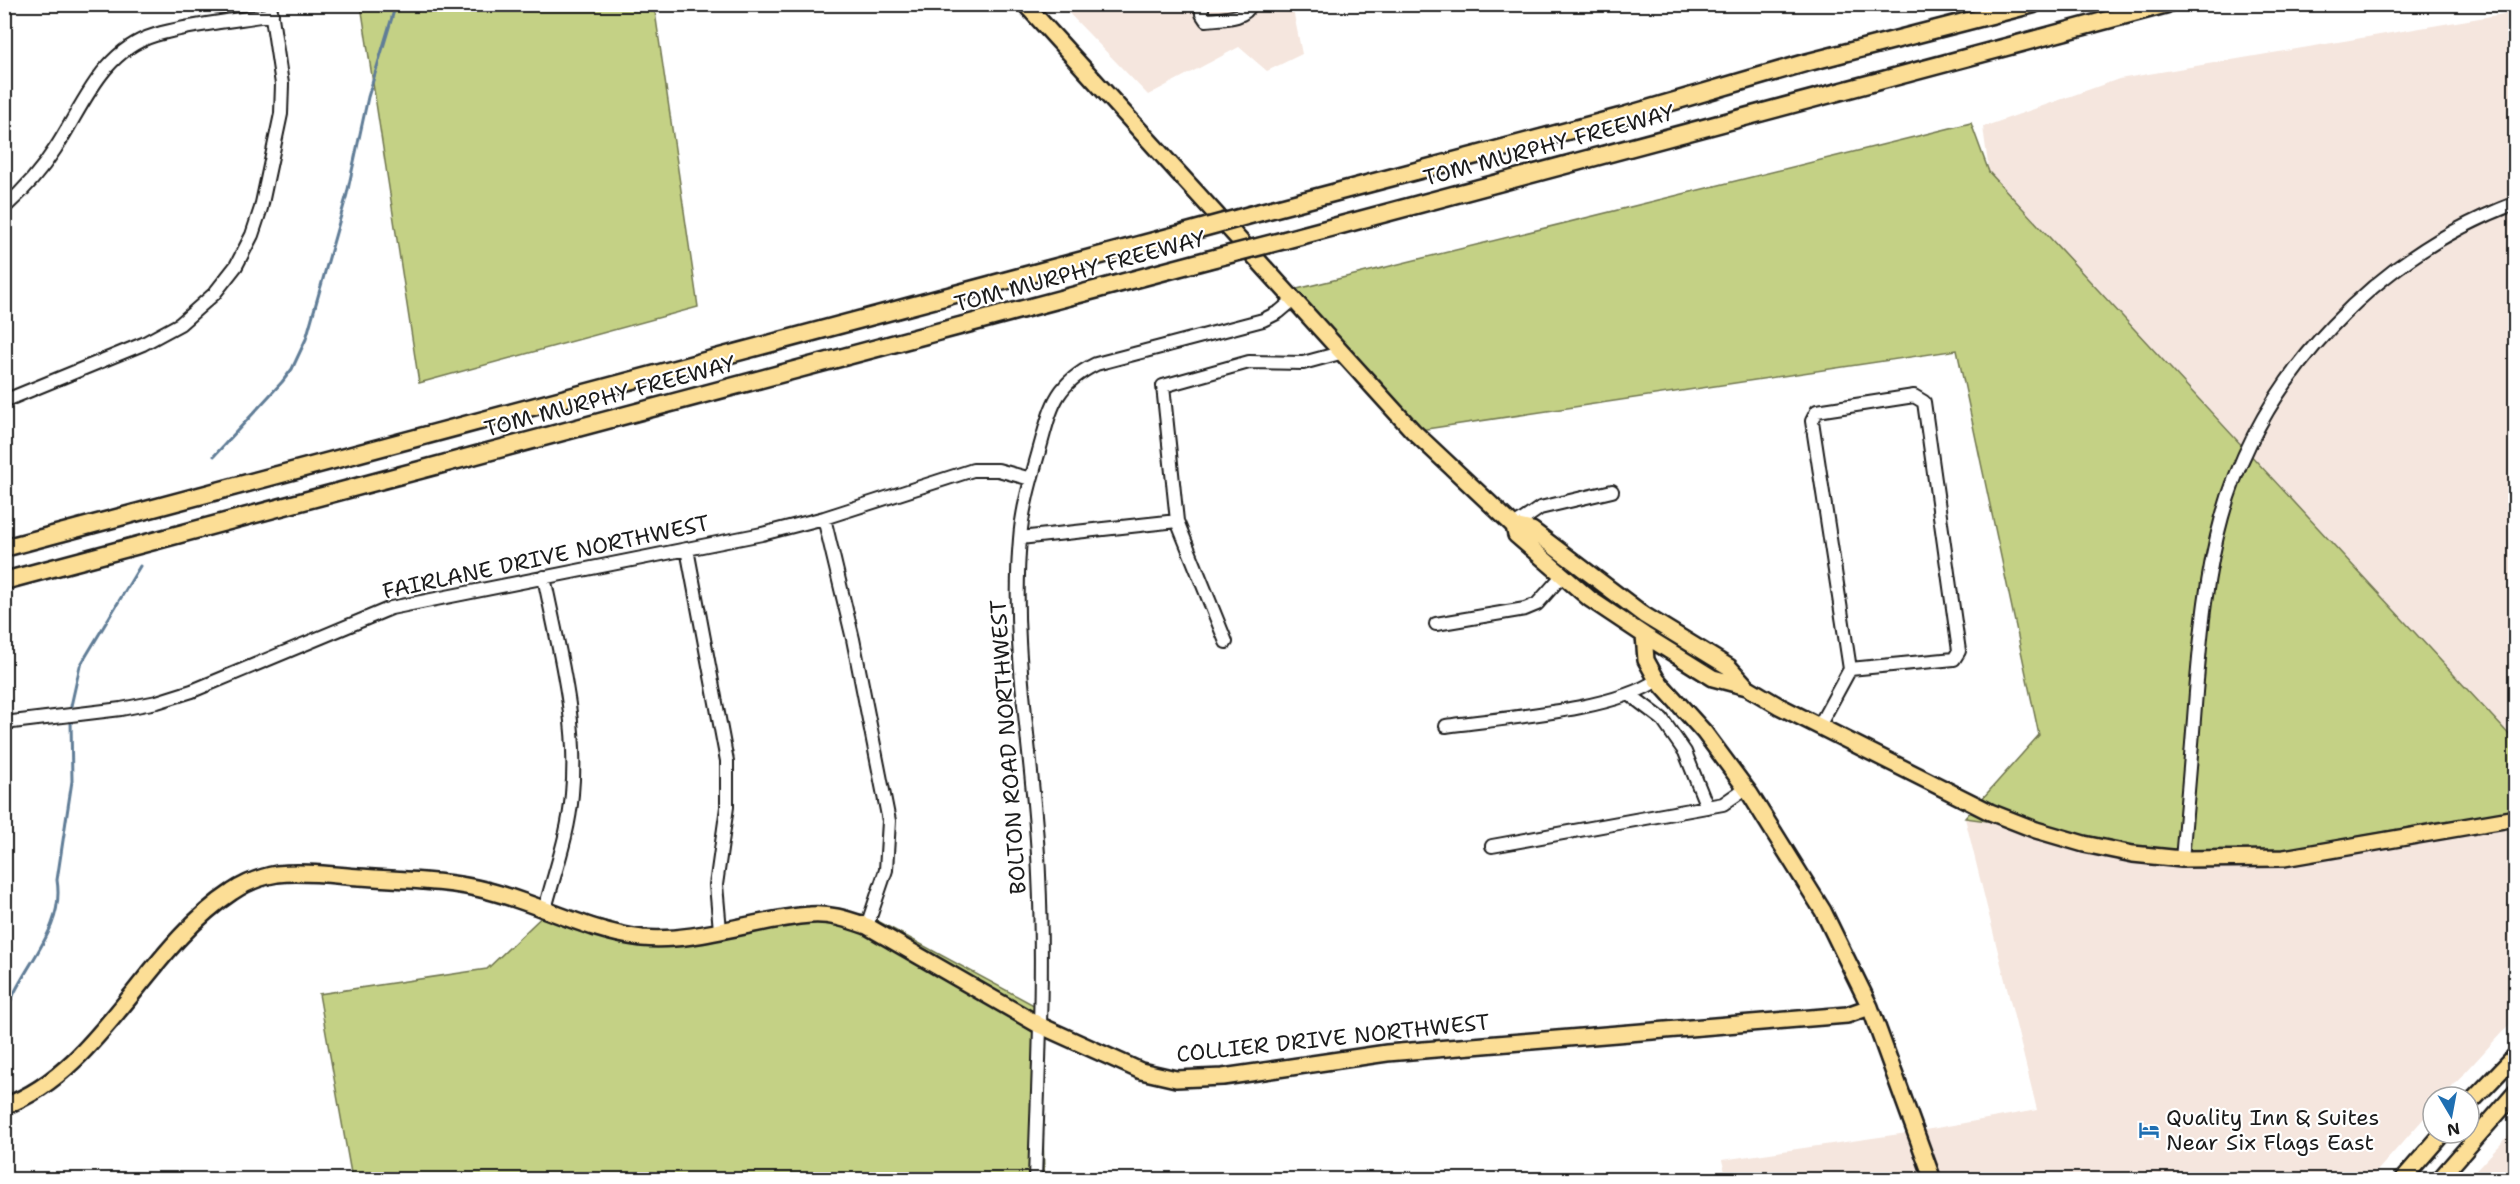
<svg xmlns="http://www.w3.org/2000/svg" width="2520" height="1184" font-family="'Shantell Sans',sans-serif">
  <style>
    .built { fill: #f5e6de }
    .green { fill: #c4d185; stroke: #707650; stroke-width: 1.5 }
    .lines { fill: none; stroke-linecap: round; stroke-linejoin: round }
    .stream { stroke: #607d97; stroke-width: 3 }
    .minor-casing { stroke: #1c1c1c; stroke-width: 16 }
    .major-casing { stroke: #1c1c1c; stroke-width: 20 }
    .highway-casing { stroke: #1c1c1c; stroke-width: 21 }
    .minor { stroke: #fff; stroke-width: 12 }
    .major { stroke: #fcde96; stroke-width: 15 }
    .highway { stroke: #fcde96; stroke-width: 16 }
    .highway-bridge-casing { stroke: #1c1c1c; stroke-width: 21; stroke-linecap: butt }
    .highway-bridge { stroke: #fcde96; stroke-width: 16 }
    .labels { text-anchor: middle; dominant-baseline: central; stroke-width: 4.5; stroke-linejoin: round; paint-order: stroke }
    .street-label { font-size: 22px; fill: #1c1c1c; stroke: #fff }
    .poi-label { font-size: 22px; fill: #1c1c1c; stroke: #fff; text-anchor: start }
  </style>
  <rect width="100%" height="100%" fill="#fff"/>
  <filter id="ink" filterUnits="userSpaceOnUse"><feTurbulence type="fractalNoise" baseFrequency=".0167" numOctaves="2"/><feDisplacementMap in="SourceGraphic" scale="12" xChannelSelector="R" yChannelSelector="G"/><feConvolveMatrix kernelMatrix="1 2 1 2 8 2 1 2 1" color-interpolation-filters="sRGB"/></filter>
  <g filter="url(#ink)">
    <path class="built" d="M1061,5H1292L1302,54L1267,71L1239,47L1148,95Z
      M2515,12V741L1989,172L1983,127L2119,79Z
      M2515,812V1018L2443,1097H2433V1108L2370,1179L1727,1180L1722,1160L1914,1132L2037,1110L1965,818L2024,826L2436,822Z
      M2515,1129V1179H2468Z"/>
    <path class="green" d="M361,5H654L698,307L419,383Z
      M1971,123L1989,172L2515,741V812L2436,822L2264,854L2144,856L2024,826L1965,818L2039,735L1957,350L1413,431L1281,293Z
      M552,907L665,937L745,923L865,914L1041,1009L1044,1179H352L319,994L487,969Z"/>
    <g class="lines">
      <path class="stream" d="M214,456L282,382L292,369L306,339L347,194L368,97L396,4
        M71,706L80,666L140,566
        M4,1021C15,971 66,934 57,880L72,781L71,719
        M4,1073L7,1098
        M4,1117L5,1116"/>
      <g class="minor-casing">
        <path id="minor" d="M1202,4V14L1206,20C1222,18 1245,20 1251,4
          M4,208C24,190 41,171 55,149C83,107 101,51 155,35C192,24 234,21 272,14
          M4,401L143,344L180,324L214,294L236,266L252,235L261,208L281,114L282,84L270,4
          M824,518L853,639L889,821L886,870L867,926
          M1514,526L1540,508L1612,491
          M1020,538L1177,521
          M687,549L727,761V807L716,885L720,930
          M544,577C558,647 579,721 572,794C569,833 555,871 545,909
          M1436,624L1525,609L1537,604L1562,576
          M1226,642L1177,521L1163,386L1249,362L1303,363L1340,353
          M1629,694L1662,719L1685,752L1707,807
          M4,723L121,709L157,702L192,691L391,608L762,534L824,518L973,470H998L1031,479
          M1446,726C1501,718 1613,711 1657,680
          M1819,726L1850,669L1812,421L1817,411L1914,396L1924,402L1959,651L1954,659L1850,669
          M1492,846L1723,804L1746,788
          M2182,859C2187,803 2192,748 2196,692C2201,633 2206,574 2222,517C2262,374 2378,255 2516,203
          M1035,1180C1038,1078 1044,976 1039,875C1035,763 1010,652 1020,539C1022,510 1031,479 1039,451C1051,409 1053,385 1096,364L1263,320L1279,312L1292,301"/>
      </g>
      <g class="major-casing">
        <path id="major" d="M1025,4L1413,431L1514,526L1532,530L1644,615L1729,667L1747,687
          M1514,526L1516,535L1590,599L1644,635L1713,678L1747,687L1779,706L1990,812L2036,830L2084,844L2133,854L2182,859L2284,858L2516,818
          M1644,635L1646,660L1657,680L1704,732L1750,794L1823,911L1870,1007L1933,1180
          M2469,1104L2516,1055
          M4,1106C99,1073 146,948 232,892C245,883 260,877 277,874C304,871 332,875 359,877C403,880 447,880 489,891C540,904 589,932 642,938C698,943 755,919 810,915C830,913 849,920 867,926L1039,1025L1141,1071L1176,1079L1223,1077L1387,1053L1847,1015L1870,1007
          M2402,1180L2443,1133
          M2439,1180L2516,1092"/>
      </g>
      <g class="highway-casing">
        <path id="highway" d="M1261,212L1620,117L1805,63L2034,4
          M1285,240L2167,4
          M4,548L1184,233
          M4,581L1207,260"/>
      </g>
      <use href="#minor" class="minor"/>
      <use href="#major" class="major"/>
      <use href="#highway" class="highway"/>
      <g class="highway-bridge-casing">
        <path id="highway-bridge" d="M1184,233L1261,212
          M1207,260L1285,240"/>
      </g>
      <use href="#highway-bridge" class="highway-bridge"/>
    </g>
  </g>
  <defs>
    <g id="hotel-bare" transform="scale(1.62)"><path d="M-6-4.5h1.5V1H6V5H4.5V3h-9V5H-6ZM-4 0a1.8 1.8 0 1 1 3.6 0ZM.5 0V-2.5h3Q6-2.5 6 0Z" fill="#1f6fb2" stroke="#fff" stroke-width="2.5" paint-order="stroke"/></g>
  </defs>
  <g fill-rule="evenodd">
    <use href="#hotel-bare" x="2149" y="1130"/>
  </g>
  <g class="labels">
    <g class="street-label">
      <text transform="translate(1549 145) rotate(-15)">TOM MURPHY FREEWAY</text>
      <text transform="translate(1080 271) rotate(-15)">TOM MURPHY FREEWAY</text>
      <text transform="translate(610 396) rotate(-15)">TOM MURPHY FREEWAY</text>
      <text transform="translate(546 557) rotate(-12)">FAIRLANE DRIVE NORTHWEST</text>
      <text transform="translate(1008 747) rotate(-94)">BOLTON ROAD NORTHWEST</text>
      <text transform="translate(1333 1038) rotate(-6)">COLLIER DRIVE NORTHWEST</text>
    </g>
    <g class="poi-label">
      <text x="2166" y="1117">Quality Inn &amp; Suites<tspan x="2166" dy="25">Near Six Flags East</tspan></text>
    </g>
  </g>
  <rect width="2520" height="1184" fill="none" stroke="#fff" stroke-width="24"/>
  <rect x="12" y="12" width="2496" height="1160" fill="none" stroke="#1c1c1c" stroke-width="2" filter="url(#ink)"/>
  <g transform="translate(2451 1115) rotate(170)"><circle r="28" fill="#ffffff" stroke="#a4a4a4" stroke-width="1.5"/>
  <path d="M0-4.5L10 22L0 15L-10 22Z" fill="#1f6fb2"/>
  <text y="-9" font-size="16" font-weight="bold" text-anchor="middle" fill="#1c1c1c">N</text>
  </g>
</svg>
